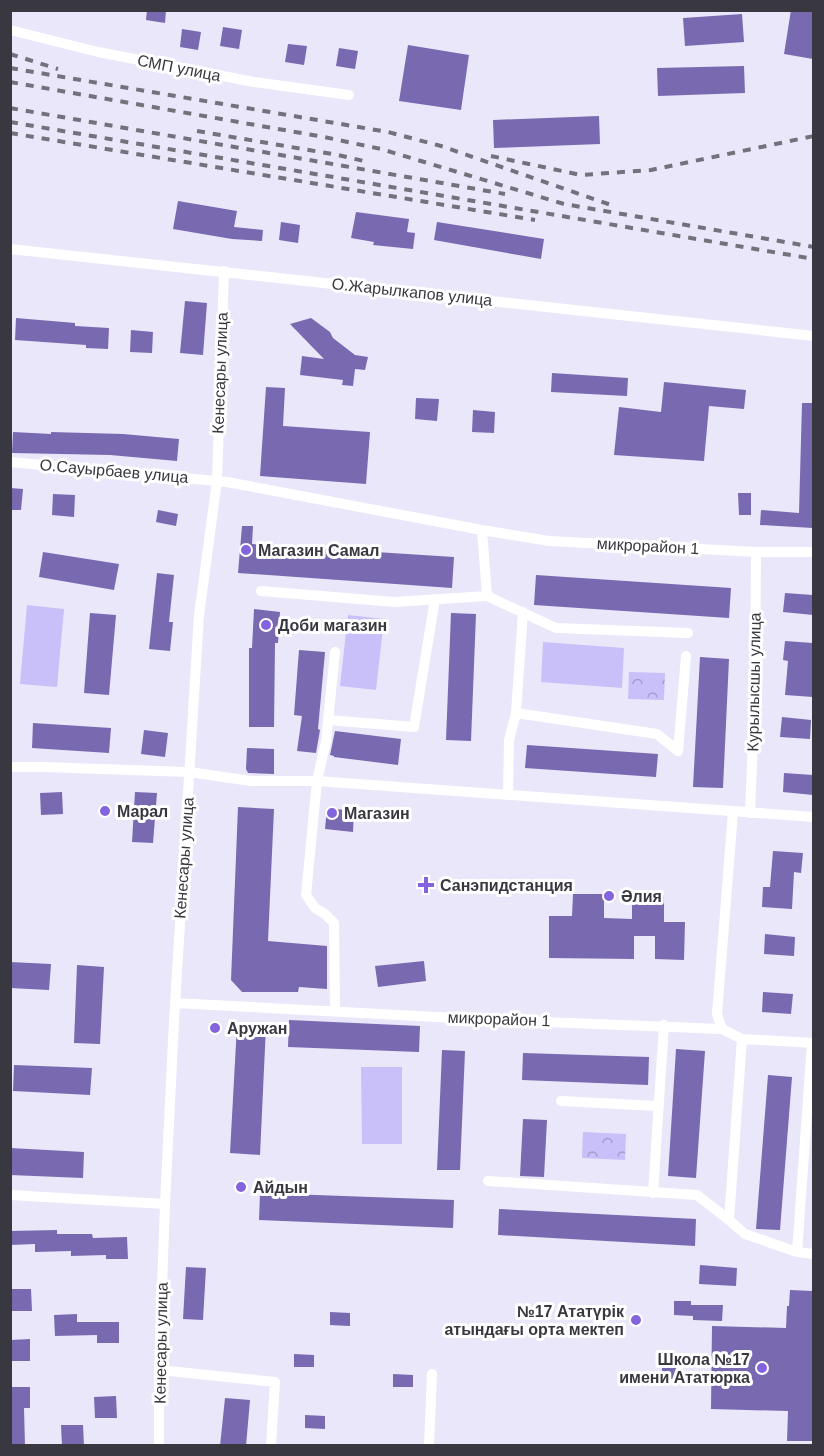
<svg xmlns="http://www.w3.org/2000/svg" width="824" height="1456" font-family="Helvetica,sans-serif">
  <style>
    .green { fill: #c9bff9 }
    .park { fill: url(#park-crowns) }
    .building { fill: #7969b1 }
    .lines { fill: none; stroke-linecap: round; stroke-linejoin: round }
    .street { stroke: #fff; stroke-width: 10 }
    .rail { stroke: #73717c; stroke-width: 4; stroke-dasharray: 8 8; stroke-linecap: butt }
    .poi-dot { fill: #8463de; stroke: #fff; stroke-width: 2 }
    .labels { text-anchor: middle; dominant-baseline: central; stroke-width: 6; stroke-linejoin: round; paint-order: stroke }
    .street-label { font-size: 16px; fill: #39373f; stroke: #fff }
    .poi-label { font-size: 16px; font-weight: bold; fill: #39373f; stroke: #fff; text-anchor: start }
  </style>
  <defs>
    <pattern id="park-crowns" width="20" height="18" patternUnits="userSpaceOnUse" patternTransform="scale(1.5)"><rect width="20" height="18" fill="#c9bff9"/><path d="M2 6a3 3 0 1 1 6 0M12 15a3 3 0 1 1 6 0" fill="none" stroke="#a49ccb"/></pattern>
  </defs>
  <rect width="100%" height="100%" fill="#eae7fa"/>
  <path class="green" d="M27,605L64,609L57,687L20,684Z
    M348,615L384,619L376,690L340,686Z
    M543,642L624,648L622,688L541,682Z
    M361,1067H402V1144H362Z"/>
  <path class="park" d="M629,672L665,673L664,700L628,699Z
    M583,1132L626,1134L625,1160L582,1158Z"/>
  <path class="building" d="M147,10H166L165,23L146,20Z
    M791,10H813V59L784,54Z
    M742,14L744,42L685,46L683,18Z
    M223,27L242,30L239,49L220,46Z
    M182,29L201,32L198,50L180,47Z
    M288,44L307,46L304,65L285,62Z
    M408,45L469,55L461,110L399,101Z
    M339,48L358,51L355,69L336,66Z
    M744,66L745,93L658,96L657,68Z
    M599,116L600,144L494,148L493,120Z
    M178,201L237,211L234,227L263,230L262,241L232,239L173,229Z
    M356,212L409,219L407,232L415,233L413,249L373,245L374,242L351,238Z
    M281,222L300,225L298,243L279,240Z
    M437,222L544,239L541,259L434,240Z
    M185,301L207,303L203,355L180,353Z
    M16,318L75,323V326L109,328L108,349L86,348V345L15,340Z
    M311,318L330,332L333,338L355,355L368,357L365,370L355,369L353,386L342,385L343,380L300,375L302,356L324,359L290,324Z
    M131,330L153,332L152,353L130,352Z
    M552,373L628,378L627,396L551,392Z
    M664,382L746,390L744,409L709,406L704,461L614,455L619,407L661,412Z
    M266,387L285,388L283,426L370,432L366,484L260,476Z
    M416,398L439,399L437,421L415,419Z
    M802,403H813V528L760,525L761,510L799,513Z
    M473,410L495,412L494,433L472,432Z
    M13,432L51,434V432L123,434L179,439L177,461L110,455L12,453Z
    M10,488L23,489L21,510H10Z
    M738,493H751V515H739Z
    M53,494L75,495L74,517L52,515Z
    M158,510L178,514L176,526L156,522Z
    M242,526H253L252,544L454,557L452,588L238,573Z
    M43,552L119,564L114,590L39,577Z
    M157,573L174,575L169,622H173L170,651L149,649Z
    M536,575L731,588L729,618L534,605Z
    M785,593L813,595V615L783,612Z
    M254,609L280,612L278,643H275L274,727H249V648H252Z
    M90,613L116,615L109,695L84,693Z
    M451,613L476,614L471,741L446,740Z
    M785,641L813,643V697L785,695L788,661L783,660Z
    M299,650L325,652L318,729L320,730L316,753L297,751L302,716L294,715Z
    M700,657L729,659L723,788L693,787Z
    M782,717L811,720L810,739L780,737Z
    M33,723L111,728L109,753L32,748Z
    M144,730L168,733L165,757L141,754Z
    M335,731L401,739L398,765L334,757V756L330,755Z
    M527,745L658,754L656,777L525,768Z
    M247,748L274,749V774L248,773L246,769Z
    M784,773L813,775V795L783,792Z
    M62,792L63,814L41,815L40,793Z
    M135,792L157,793L153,843L132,842Z
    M238,807L274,809L268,941L327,946V989L299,987L298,992H242L231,980Z
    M327,808L354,811L353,832L325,829Z
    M773,851L803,853L801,873L794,872L792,909L762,907L763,887H770Z
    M573,894H604V918L632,919V894L664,895V922H685L684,960L655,959V936H634V959L549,958V916H572Z
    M765,934L795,937L794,956L764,954Z
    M424,961L426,981L378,987L375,966Z
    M10,962L51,964L49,990L10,988Z
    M77,965L104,967L100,1044L74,1043Z
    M763,992L793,994L791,1014L762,1012Z
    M289,1020L420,1026L419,1052L288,1047Z
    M237,1025L266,1026L260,1155L230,1153Z
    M676,1049L705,1051L696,1178L668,1176Z
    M442,1050L465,1051L460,1170H437Z
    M523,1053L649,1057L648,1085L522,1080Z
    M14,1065L92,1068L90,1095L13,1091Z
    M768,1075L792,1077L780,1230L756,1229Z
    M523,1119L547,1120L544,1177L520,1176Z
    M10,1148L84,1152L83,1178L10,1175Z
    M260,1193L454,1200L453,1228L259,1220Z
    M499,1209L696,1219L695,1246L498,1235Z
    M57,1230V1234H92L93,1238L127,1237L128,1259H106V1255L71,1256V1251L35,1252V1244L10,1245V1231Z
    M700,1265L737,1268L736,1286L699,1284Z
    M186,1267L206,1268L203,1320L183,1319Z
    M10,1289H31L32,1311H10Z
    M790,1290L813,1291V1441H787L788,1411L711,1409L712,1326L786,1328L787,1306H789Z
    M674,1301H691V1305H723L722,1321L693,1320V1316L674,1315Z
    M330,1312L350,1313V1326L330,1325Z
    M77,1314V1322H119V1343H97V1335L55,1336L54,1315Z
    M30,1339V1361H10V1340Z
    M294,1354L314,1355V1367H294Z
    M662,1358H676V1379H662Z
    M393,1374L413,1375V1387H393Z
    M10,1387H30V1408H24L25,1446H10Z
    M116,1396L117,1418H95L94,1397Z
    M225,1398L250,1400L246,1446H220Z
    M305,1415L325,1416V1429L305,1428Z
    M61,1425H83L84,1446H62Z"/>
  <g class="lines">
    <path class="street" d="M10,30L98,52L254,82L349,95
      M10,249L814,336
      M10,462L227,482L482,530L549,541L756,552H814
      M261,591L394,602L487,596L482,530
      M487,596L556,628L688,633
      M516,713L657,734L678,751L686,656
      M328,720L414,727L435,599
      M10,767H43L189,772L251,781H317L814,817
      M508,795L509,740L516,713L523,612
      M750,813L755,691L756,552
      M175,1003L493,1020L722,1029L742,1039L814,1043
      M335,1011L334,923L325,914L315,908L306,895L317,781L326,741L335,652
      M722,1029L717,1014L733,812
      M742,1039L729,1220L745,1234L797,1252L814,1254
      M561,1101L658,1106
      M488,1181L697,1195L729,1220
      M653,1193L664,1025
      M10,1195L165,1204
      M797,1252L812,1043
      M159,1370L275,1382L271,1446
      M159,1446V1370L165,1204L174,1021L199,615L217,481L224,271
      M429,1446L432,1374"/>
    <path class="rail" d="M10,54L58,69
      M10,68L388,132L441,146L614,206
      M10,82L324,137L381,149L564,204L814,247
      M10,108L505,194
      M10,122L814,259
      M197,131L338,155L368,162
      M10,133L535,220
      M491,156L581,175L651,170L814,136"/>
  </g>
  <g class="poi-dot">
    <circle cx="246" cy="550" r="6"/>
    <circle cx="266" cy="625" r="6"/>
    <circle cx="105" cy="811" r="6"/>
    <circle cx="332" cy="813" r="6"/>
    <path d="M423 876h6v6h6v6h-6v6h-6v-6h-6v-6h6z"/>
    <circle cx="609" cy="896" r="6"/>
    <circle cx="215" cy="1028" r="6"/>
    <circle cx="241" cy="1187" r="6"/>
    <circle cx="636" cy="1320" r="6"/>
    <circle cx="762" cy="1368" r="6"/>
  </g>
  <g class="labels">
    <g class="street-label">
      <text transform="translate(179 68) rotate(11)">СМП улица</text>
      <text transform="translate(412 292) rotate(6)">О.Жарылкапов улица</text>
      <text transform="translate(220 373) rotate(-88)">Кенесары улица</text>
      <text transform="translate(114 471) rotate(5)">О.Сауырбаев улица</text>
      <text transform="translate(648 546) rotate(3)">микрорайон 1</text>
      <text transform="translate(754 682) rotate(-89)">Курылысшы улица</text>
      <text transform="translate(184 858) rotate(-86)">Кенесары улица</text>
      <text transform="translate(499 1019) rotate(2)">микрорайон 1</text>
      <text transform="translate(161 1343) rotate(-89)">Кенесары улица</text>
    </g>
    <g class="poi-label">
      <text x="258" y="550">Магазин Самал</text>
      <text x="278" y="625">Доби магазин</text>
      <text x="117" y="811">Марал</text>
      <text x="344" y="813">Магазин</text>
      <text x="440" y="885">Санэпидстанция</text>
      <text x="621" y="896">Әлия</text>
      <text x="227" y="1028">Аружан</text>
      <text x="253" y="1187">Айдын</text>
      <text x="624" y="1311" text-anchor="end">№17 Ататүрік<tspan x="624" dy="18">атындағы орта мектеп</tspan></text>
      <text x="750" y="1359" text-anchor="end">Школа №17<tspan x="750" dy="18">имени Ататюрка</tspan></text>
    </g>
  </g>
  <rect width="824" height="1456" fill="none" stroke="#39373f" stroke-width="24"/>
</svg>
